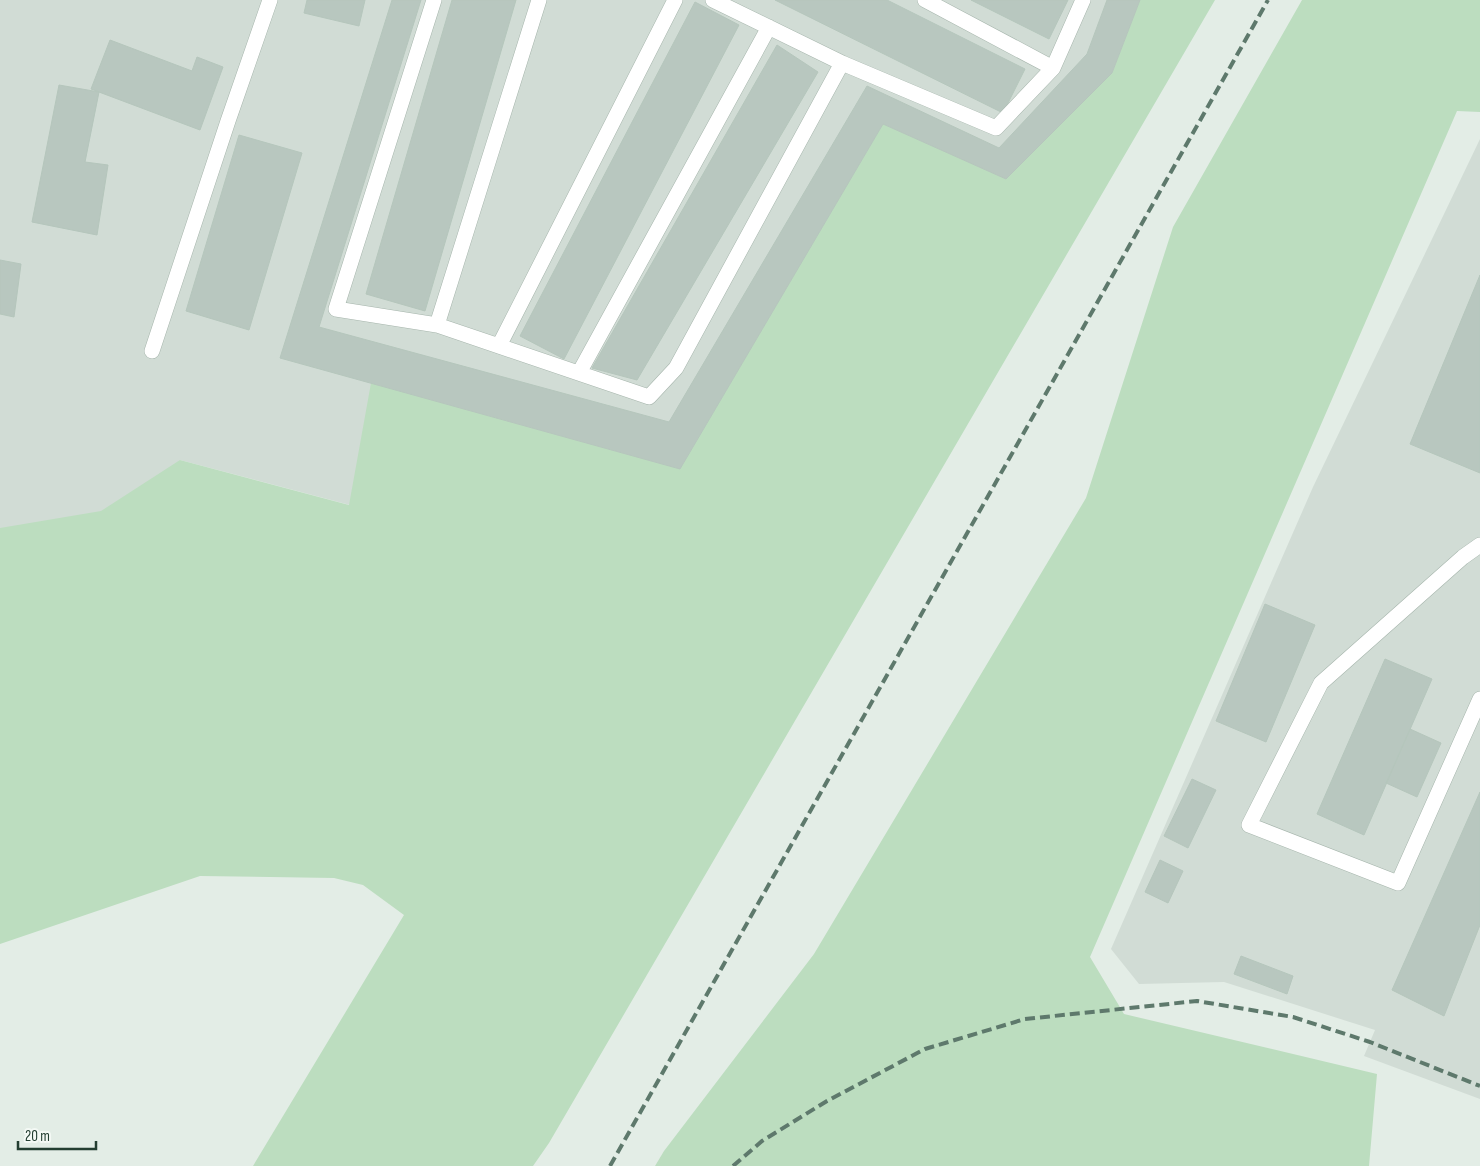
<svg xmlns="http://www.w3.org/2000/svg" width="1480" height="1166" font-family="'Sofia Sans Condensed',sans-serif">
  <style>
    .built { fill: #d1dcd5 }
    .green { fill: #bcddbf }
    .building { fill: #b8c7bf; stroke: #b5c6bc }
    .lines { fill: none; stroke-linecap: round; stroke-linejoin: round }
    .minor-casing { stroke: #a6b5ac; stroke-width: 16 }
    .minor { stroke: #fff; stroke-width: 15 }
    .rail { stroke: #5e796c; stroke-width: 4; stroke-dasharray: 10 5; stroke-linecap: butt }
  </style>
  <rect width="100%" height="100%" fill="#e3ede6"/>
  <path class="built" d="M0,0H1140L1112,73L1006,179L680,469L350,505L180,460L161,581L0,535Z
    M1480,139V1099L1364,1056L1375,1030L1224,982L1139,984L1111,949L1313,487Z"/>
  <path class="green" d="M1140,0H1215L549,1143L533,1166H253L404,915L363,885L334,878L200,876L0,944V528L101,511L180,460L349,505L371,383L680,469L883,124L1006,179L1112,73Z
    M1302,0H1480V112L1457,111L1090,957L1124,1014L1377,1074L1369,1166H655L664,1151L814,954L1086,498L1173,227Z"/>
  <path class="building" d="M307,0H365L359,26L304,13Z
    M392,0H421L319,327L669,422L867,86L999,148L1087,54L1107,0H1140L1112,73L1006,179L883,124L680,469L280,358Z
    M452,0H516L425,311L366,294Z
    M775,0H887L1025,69L1003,113Z
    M971,0H1068L1049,39Z
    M695,2L739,25L564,359L520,336Z
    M110,40L192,71L197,57L223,67L200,130L91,89Z
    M777,45L818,72L637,380L592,368Z
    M59,85L99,92L85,162L108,165L97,235L32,222Z
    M239,135L302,153L249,330L186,311Z
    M0,260L21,264L14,317L0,314Z
    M1480,275V473L1410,444Z
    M1265,604L1315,625L1266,742L1216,721Z
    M1385,659L1432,679L1364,835L1317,814Z
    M1410,729L1441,743L1417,797L1386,783Z
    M1192,779L1216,790L1188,848L1164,836Z
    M1480,792V925L1444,1016L1392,990Z
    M1160,860L1183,871L1168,903L1145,892Z
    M1241,956L1293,976L1287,994L1234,974Z"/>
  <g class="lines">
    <g class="minor-casing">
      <path id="minor" d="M434,0L336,309L437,325
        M539,0L437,325L649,397L676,368L842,63L996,128L1053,68L1083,0
        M713,0L842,63
        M925,0L1053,68
        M499,346L675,0
        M152,351L228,121L270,0
        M579,373L769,27
        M1480,545L1463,557L1321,683L1249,825L1398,883L1480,699"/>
    </g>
    <use href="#minor" class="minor"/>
    <path class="rail" d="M610,1166L1268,0
      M733,1166L762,1141L827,1101L925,1049L1025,1019L1197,1001L1293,1017L1370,1042L1480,1086"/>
  </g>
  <path d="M18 1141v8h78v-8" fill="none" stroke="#233e31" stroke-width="2.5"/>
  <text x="25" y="1141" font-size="15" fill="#233e31" stroke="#f4f9f5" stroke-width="4" paint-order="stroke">20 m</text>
</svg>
